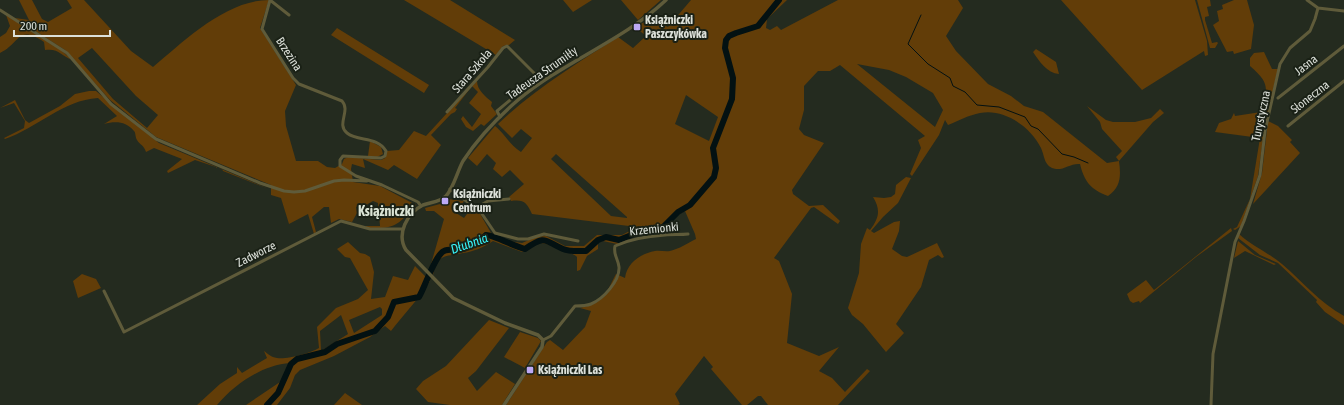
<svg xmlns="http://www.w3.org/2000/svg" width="1344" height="405" viewBox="0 0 1344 405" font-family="'Asap Condensed',sans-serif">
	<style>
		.green { fill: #623d08; fill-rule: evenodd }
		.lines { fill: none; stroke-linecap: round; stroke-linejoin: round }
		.stream { stroke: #031112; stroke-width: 1 }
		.river { stroke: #031112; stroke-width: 6 }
		.minor { stroke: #5f5b3a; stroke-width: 3 }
		.tertiary { stroke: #5f5b3a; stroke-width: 3.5 }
		.poi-dot { fill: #bda9f5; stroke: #1a2116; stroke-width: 1.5 }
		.labels { text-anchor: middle; stroke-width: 4; stroke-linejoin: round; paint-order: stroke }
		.poi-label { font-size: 12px; font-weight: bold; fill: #dce0d9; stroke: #1a2116; text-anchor: start }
		.street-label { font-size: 12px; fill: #dce0d9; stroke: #1a2116 }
		.water-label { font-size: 13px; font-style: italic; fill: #38f2f8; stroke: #1a2116 }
		.quarter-label { font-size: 14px; font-weight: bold; fill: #dbe4d5; stroke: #1a2116 }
	</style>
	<rect width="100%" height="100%" fill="#242b1f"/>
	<path class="green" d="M19 0H32L42 19 48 22 72 8 67 0H84L131 51 153 67C184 41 226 0 269 0L260 28 296 85 285 111 286 126 296 161H318L327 167 335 168 342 164 344 159 348 157 381 160 385 158 387 151 399 150 414 131 426 136C443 118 459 99 477 81 477 90 486 97 492 102L491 106 497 114 484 126 481 124 473 131 466 127 461 119 463 116 472 127 481 114 469 103 478 92 472 86 455 108 457 109 455 112 451 114 431 135 441 145 417 179 394 165 388 170 363 159 365 168 352 164 351 169 353 182 380 186 416 205C397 226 396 229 365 228L366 226H380L378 203 373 201 366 205 361 204 356 207 357 213 352 222 339 219 331 223 329 207H324L312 217 316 232 314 234 308 214 289 224 281 198 271 195V185L156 137 110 100 65 50 15 18 29 20ZM92 48 136 96 158 115 147 128 113 99 78 58Z
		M404 0H450L515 40 509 45 503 46 496 55Z
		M563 0H592L573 12Z
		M621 0H661L638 20Z
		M691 0H787L767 19 766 28 770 30 777 26 781 30 838 0H958L963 8 946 36 956 51 988 84 1011 96 1024 106 1043 112 1107 163 1119 161 1116 157 1122 151 1102 129 1100 122 1087 106 1106 120 1113 122H1135L1151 118 1160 109 1164 113 1153 122 1119 161C1121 176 1121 187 1108 196 1091 190 1084 181 1080 164 1071 163 1064 170 1056 169 1044 167 1045 157 1041 148 1031 127 1004 108 980 113 969 115 958 121 948 125L945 120 939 135 912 176 910 174 921 148 918 140 925 136 840 65 830 71H818L804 86V110L799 129 804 135 824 143 792 190 793 194 809 206 823 205 840 221 838 224 814 207 811 208 774 258 779 261 792 294 787 343 819 356 839 347 819 371 832 378 845 392 867 369 870 371 838 405H768L761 396H758L747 405H742L711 369 713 367 704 356 675 394 680 404 678 405H506L547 342 550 340 563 350 585 327 591 311 580 308C605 302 605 295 616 274L625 278C627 263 640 254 655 251 660 250 665 252 670 251 679 249 688 243 696 239L695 234 685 211 676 216 664 230 657 233 641 234 617 244 603 241 598 242V249L587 256 580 270 577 271V257C572 252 545 242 538 243 532 245 528 250 522 252L493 241C484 247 473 252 463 253 445 257 438 253 433 275L429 271 444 219 434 211H426L425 208 440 204 447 199 464 201 456 213 464 218 472 207 479 212 491 233 508 241 522 243 536 237 546 236 565 246H584L597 235H622L637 227 532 214C527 203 524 199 511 201L509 197 524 184 510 170 502 177 493 169 496 163 487 154 477 166 468 158 495 126C506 135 508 143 521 152L532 138 521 129 512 138 498 124C533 90 579 62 618 37L633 48 646 36 635 27 650 19 668 27ZM857 64 889 70 906 77 933 93 943 110 935 127ZM686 95 718 117 709 141 675 124ZM556 154 627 217V218L611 216 551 159Z
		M1061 0H1195L1207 41 1208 55 1205 56 1204 51 1142 90Z
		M1197 0H1210L1211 6 1207 7 1209 16 1205 17V20L1212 43 1217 42 1218 43 1215 48H1210Z
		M1234 0H1247L1254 25 1251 49 1234 54 1233 51 1227 52 1213 25 1219 21 1217 11 1223 9 1222 5Z
		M6 15 61 50 71 59C61 56 59 48 45 50L44 42C17 24 21 43 0 53V37L6 33 10 26Z
		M337 28 429 85 424 93 331 35Z
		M1036 49 1056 62 1059 74C1047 73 1039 61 1033 52Z
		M1264 52 1272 69H1278L1265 124 1258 176 1241 226 1235 230 1233 229 1237 227 1250 199 1260 138 1215 132 1219 123 1231 119 1234 113 1235 116 1261 112 1262 114C1266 88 1272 85 1250 66V58L1254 53Z
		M89 91H96L159 143 269 189 223 171 222 169 195 160 168 173 167 171 182 159 154 148 146 152C144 145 140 145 137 140 135 137 136 133 134 131 126 121 115 121 104 124L117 116 98 98C63 100 37 128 5 139L4 138 24 128 25 121 14 103 0 108 15 100 25 120 29 123 60 106 75 94Z
		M1268 121 1278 126 1292 140 1290 142 1300 153 1253 204 1262 173Z
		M370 141 381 147 383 154 377 157 368 156Z
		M906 177 911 178 898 203 883 217 871 231 874 233 894 222 900 221 899 231 892 249 902 256 907 257 937 243 944 257 942 258 938 255 929 260 921 287 896 324 904 333 886 352 863 324 852 315 848 308 859 273 861 244 867 228 870 230C879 218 881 210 873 197L884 198 891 197 895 194 896 185Z
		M1231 228 1232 231 1196 257 1140 303 1139 301 1133 303 1130 301 1127 294 1146 280 1154 290Z
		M1239 234C1252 246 1269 253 1282 264 1303 282 1319 302 1344 316V325L1325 312 1316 302 1317 300 1278 263 1260 255 1238 238Z
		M1238 241 1255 255 1276 264 1274 265 1245 251 1234 258Z
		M348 242 360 253 365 254 370 257 374 272 371 299 385 297 393 276 408 280 415 266 430 281C418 300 404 314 391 331L385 326 370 337 334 356 300 370 295 375 290 388 277 405H246L283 380 290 363C262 365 235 384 217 405H197L220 384 237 373V367L242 373 267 358 264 351C268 354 271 357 277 358 286 360 311 353 319 348L317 327 336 308 358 299 368 290 350 258 345 257 337 249ZM380 307 382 309V315L354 333 349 320ZM341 315 348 334 321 351 320 331Z
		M82 274 96 279 101 288 78 298 73 281Z
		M489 320 509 328 476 371 468 378 477 391 496 372 515 384 502 405H450L428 402 416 389 423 381 446 366Z
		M520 332 538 338 541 341 525 368 504 357Z
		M345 393 362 405H334Z"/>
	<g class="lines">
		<path class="stream" d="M921 15 908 44 928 64 950 78 953 86 965 92 977 105 999 107 1025 117 1031 126 1038 129 1062 154 1074 157 1088 163"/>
		<path class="river" d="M267 405 278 393 291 364 297 359 325 352 337 344 375 331 388 317 394 302 419 297C425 287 435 255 444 251 448 249 455 250 459 249 468 247 480 242 486 235 492 234 515 247 525 249 547 234 544 241 563 249 570 252 579 251 586 251L598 240 606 237 619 240 639 232 659 231 678 212 690 205 714 177 716 168 713 148 732 99 733 78 725 48 726 40 729 36 736 33 758 26 779 0"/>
		<path class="minor" d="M270 0 262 29 293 78 299 84 342 101C351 111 336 124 347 133 358 142 377 136 386 151L385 156 381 158 343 156 340 160V166L356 176 382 185 418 202 421 206
			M270 0 289 15
			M1307 0 1318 8 1344 11
			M0 10 67 53 111 104 156 139 260 183 284 191 294 192 305 191 334 181 344 180 367 181
			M1278 98 1344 46
			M447 112 488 67 503 48 507 46 536 75 534 80 497 111 500 117
			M1288 126 1344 81
			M450 189 480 211 495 233 518 239H528L544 234 578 241
			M476 208 488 201 509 199
			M104 291 124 332 341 221 370 229H402
			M543 340 551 336 575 306C580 306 586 306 591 304 603 299 620 281 619 267 618 258 613 255 615 246 630 239 649 236 665 235 673 234 680 235 688 234
			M1211 405 1213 354 1235 242 1244 221 1260 175 1265 131 1280 64 1290 48 1310 31 1315 19 1318 8"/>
		<path class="tertiary" d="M504 405 542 347 543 340 538 335 505 323 453 298 406 250C396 234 407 213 423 205 431 202 440 202 446 196 454 187 457 172 463 161 478 138 497 118 518 100 563 62 624 40 666 0"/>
	</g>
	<g class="poi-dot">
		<rect x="633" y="23" width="8" height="8" rx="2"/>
		<rect x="441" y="197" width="8" height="8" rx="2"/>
		<rect x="526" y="366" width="8" height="8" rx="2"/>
	</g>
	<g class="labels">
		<g class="poi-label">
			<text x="645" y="24">Książniczki<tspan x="645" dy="14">Paszczykówka</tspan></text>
			<text x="453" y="198">Książniczki<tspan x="453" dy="14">Centrum</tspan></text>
			<text x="538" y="374">Książniczki Las</text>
		</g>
		<g class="street-label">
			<text transform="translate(289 54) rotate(57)" y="4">Brzezina</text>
			<text transform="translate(1306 65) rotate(-38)" y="4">Jasna</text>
			<text transform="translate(472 71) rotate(-49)" y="4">Stara Szkoła</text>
			<text transform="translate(542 73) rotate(-35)" y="4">Tadeusza Strumiłły</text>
			<text transform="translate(1310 97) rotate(-38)" y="4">Słoneczna</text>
			<text transform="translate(1261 116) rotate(-78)" y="4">Turystyczna</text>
			<text transform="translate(654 229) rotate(-6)" y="4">Krzemionki</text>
			<text transform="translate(256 254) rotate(-27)" y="4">Zadworze</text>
		</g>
		<g class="water-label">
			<text transform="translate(469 243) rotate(-19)" y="5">Dłubnia</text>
		</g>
		<g class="quarter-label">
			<text x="386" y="216">Książniczki</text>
		</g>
	</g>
	<path d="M14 30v6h96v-6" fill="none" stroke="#dce0d9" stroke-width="2"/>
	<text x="20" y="30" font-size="12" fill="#dce0d9" stroke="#1a2116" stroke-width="3" paint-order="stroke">200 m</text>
</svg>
